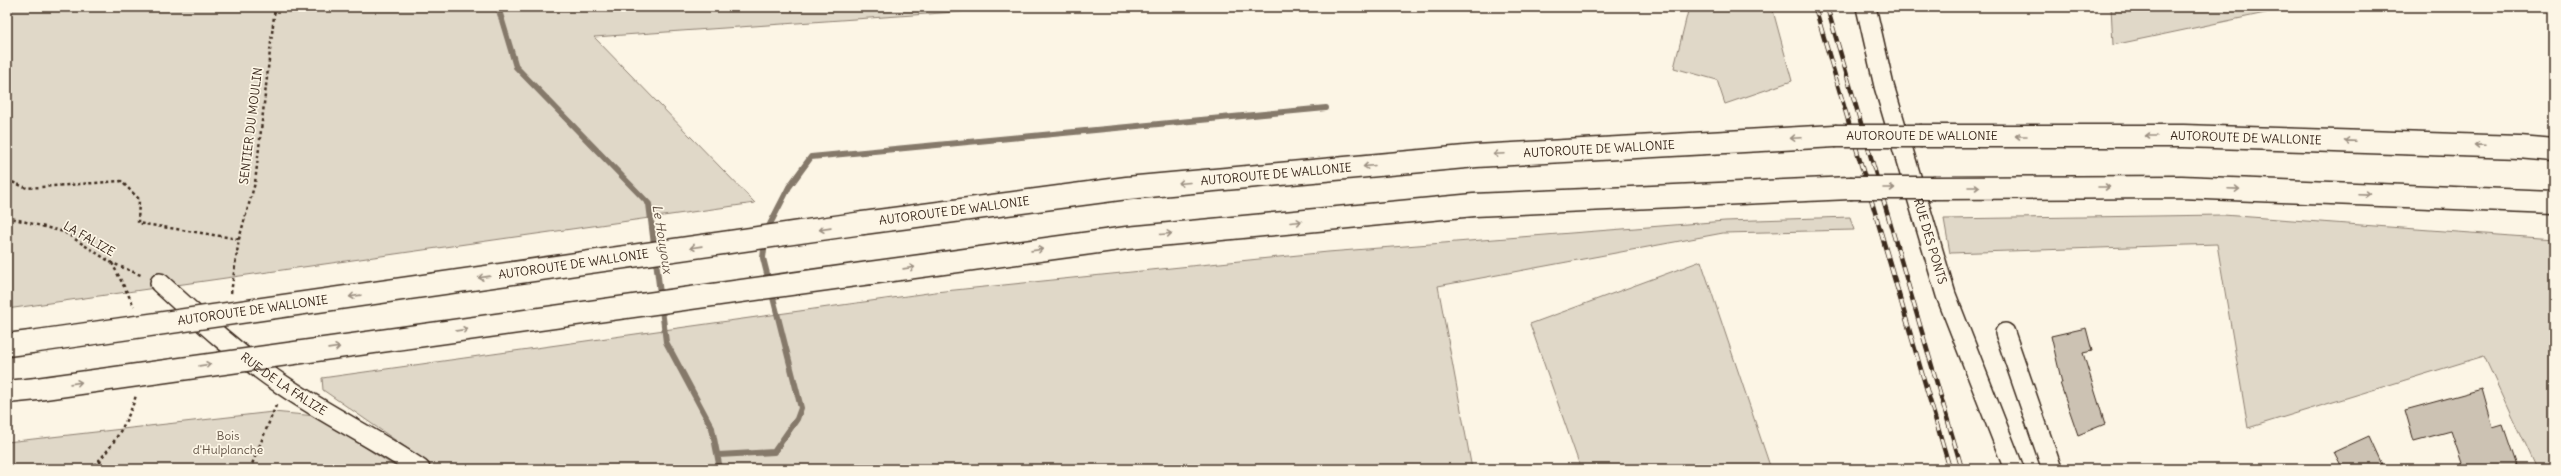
<svg xmlns="http://www.w3.org/2000/svg" width="2561" height="476" viewBox="0 0 2561 476" font-family="Delius,sans-serif">
	<style>
		.built { fill: #eee6d6 }
		.green { fill: #e0d8c8; stroke: #8e8173 }
		.lines { fill: none; stroke-linecap: round; stroke-linejoin: round }
		.stream { stroke: #85796b; stroke-width: 6 }
		.building { fill: #ccc2b3; stroke: #3b2a1e }
		.street-casing { stroke: #3b2a1e; stroke-width: 22 }
		.highway-casing { stroke: #3b2a1e; stroke-width: 25 }
		.path { stroke: #3b2a1e; stroke-width: 2.5; stroke-dasharray: 3 3; stroke-linecap: butt }
		.street { stroke: #fcf5e5; stroke-width: 19 }
		.highway { stroke: #fcf5e5; stroke-width: 22 }
		.rail-casing { stroke: #3b2a1e; stroke-width: 4.5 }
		.rail { stroke: #fcf5e5; stroke-width: 3; stroke-dasharray: 9; stroke-linecap: butt }
		.highway-bridge-casing { stroke: #3b2a1e; stroke-width: 25; stroke-linecap: butt }
		.highway-bridge { stroke: #fcf5e5; stroke-width: 22 }
		.oneway { stroke: #9c9082 }
		.labels { text-anchor: middle; stroke-width: 3.5; stroke-linejoin: round; paint-order: stroke }
		.street-label { font-size: 12px; fill: #3b2a1e; stroke: #fcf5e5 }
		.park-label { font-size: 12px; fill: #645648; stroke: #fcf5e5 }
		.water-label { font-size: 13px; font-style: italic; fill: #605144; stroke: #fcf5e5 }
	</style>
	<rect width="100%" height="100%" fill="#fcf5e5"/>
	<filter id="ink" filterUnits="userSpaceOnUse"><feTurbulence type="fractalNoise" baseFrequency=".025" numOctaves="2"/><feDisplacementMap in="SourceGraphic" scale="8" xChannelSelector="R" yChannelSelector="G"/><feConvolveMatrix kernelMatrix="1 2 1 2 8 2 1 2 1" color-interpolation-filters="sRGB"/></filter>
	<g filter="url(#ink)">
		<path class="built" d="M2269 7H2297L2270 12Z"/>
		<path class="green" d="M7 7H1029L594 37 755 203 7 309Z
			M1689 7H1772L1792 81 1725 104 1717 80 1674 68Z
			M2111 7H2269L2270 12 2113 45Z
			M2223 215 2554 239V469H2536L2484 356 2248 428 2217 244 1950 253 1944 219Z
			M1850 217 1854 230 1723 233 1438 286 1472 469H437L323 390 322 378 935 292 1328 252 1725 221Z
			M1701 261 1771 469H1581L1530 324Z
			M273 412 316 416 399 469H7V442Z"/>
		<g class="lines">
			<path class="stream" d="M498 7 516 67 649 204 666 342 712 428 720 469
				M766 232 789 187 811 157 1326 108
				M718 455 774 452 797 419 801 408 763 258 765 241"/>
		</g>
		<path class="building" d="M2086 328 2092 351 2083 353 2105 424 2078 435 2060 383H2062L2051 336Z
			M2482 389 2493 428 2503 425 2518 469H2464L2451 431 2414 441 2405 410Z
			M2369 436 2384 469H2343L2334 452Z"/>
		<g class="lines">
			<g class="street-casing">
				<g id="street">
					<path id="s1" d="M1866 7 1884 86 1946 295 2014 469"/>
					<path id="s2" d="M160 283C200 320 239 356 284 386 328 416 376 439 420 469"/>
					<path d="M2005 333 2052 469"/>
				</g>
			</g>
			<g class="highway-casing">
				<g id="highway">
					<path id="s3" d="M1922 136H2183L2519 147 2554 150"/>
					<path d="M1935 188 2181 187 2554 202"/>
					<path id="s4" d="M863 223 1127 188 1476 156 1835 136"/>
					<path d="M870 273 1127 238 1474 205 1850 188"/>
					<path d="M7 345 31 342"/>
					<path d="M7 392 37 389"/>
				</g>
			</g>
			<path class="path" d="M7 180 27 188 121 181 139 199 138 223 239 239
				M7 217 64 232 112 263 143 276
				M112 263 134 306
				M231 293 239 239 255 183 275 7
				M89 469C109 455 130 418 136 395
				M98 469 101 460
				M250 469 277 403"/>
			<use href="#street" class="street"/>
			<use href="#highway" class="highway"/>
			<g class="rail-casing">
				<path id="rail" d="M1815 7 1950 469
					M1827 7 1962 469"/>
			</g>
			<use href="#rail" class="rail"/>
			<g class="highway-bridge-casing">
				<g id="highway-bridge">
					<path d="M1835 136H1922"/>
					<path d="M1850 188H1935"/>
					<path id="s5" d="M31 342 863 223"/>
					<path d="M37 389 870 273"/>
				</g>
			</g>
			<use href="#highway-bridge" class="highway-bridge"/>
		</g>
		<defs><path id="oneway-shaft" d="M-6 0H5M1.5-3L5.5 0L1.5 3" fill="none" stroke-width="1.6" stroke-linecap="round" stroke-linejoin="round"/></defs>
		<g class="oneway">
			<use href="#oneway-shaft" transform="translate(2021 136) rotate(-180)"/>
			<use href="#oneway-shaft" transform="translate(2151 136) rotate(-180)"/>
			<use href="#oneway-shaft" transform="translate(1796 138) rotate(177)"/>
			<use href="#oneway-shaft" transform="translate(2350 141) rotate(-178)"/>
			<use href="#oneway-shaft" transform="translate(2480 145) rotate(-178)"/>
			<use href="#oneway-shaft" transform="translate(1499 154) rotate(177)"/>
			<use href="#oneway-shaft" transform="translate(1369 166) rotate(175)"/>
			<use href="#oneway-shaft" transform="translate(1184 183) rotate(175)"/>
			<use href="#oneway-shaft" transform="translate(1974 187)"/>
			<use href="#oneway-shaft" transform="translate(2104 187)"/>
			<use href="#oneway-shaft" transform="translate(1889 188)"/>
			<use href="#oneway-shaft" transform="translate(2234 189) rotate(2)"/>
			<use href="#oneway-shaft" transform="translate(2364 194) rotate(2)"/>
			<use href="#oneway-shaft" transform="translate(1296 222) rotate(-5)"/>
			<use href="#oneway-shaft" transform="translate(825 229) rotate(172)"/>
			<use href="#oneway-shaft" transform="translate(1166 234) rotate(-5)"/>
			<use href="#oneway-shaft" transform="translate(696 247) rotate(172)"/>
			<use href="#oneway-shaft" transform="translate(1037 250) rotate(-8)"/>
			<use href="#oneway-shaft" transform="translate(909 268) rotate(-8)"/>
			<use href="#oneway-shaft" transform="translate(484 277) rotate(172)"/>
			<use href="#oneway-shaft" transform="translate(355 296) rotate(172)"/>
			<use href="#oneway-shaft" transform="translate(462 330) rotate(-8)"/>
			<use href="#oneway-shaft" transform="translate(334 348) rotate(-8)"/>
			<use href="#oneway-shaft" transform="translate(205 365) rotate(-8)"/>
			<use href="#oneway-shaft" transform="translate(76 383) rotate(-8)"/>
		</g>
	</g>
	<g class="labels">
		<g class="street-label">
			<text transform="translate(251 126) rotate(-83)" y="4">SENTIER DU MOULIN</text>
			<text x="1922" y="140">AUTOROUTE DE WALLONIE</text>
			<text dy="4" stroke="none"><textPath href="#s3" startOffset="324">AUTOROUTE DE WALLONIE</textPath></text>
			<text dy="4" stroke="none"><textPath href="#s4" startOffset="740">AUTOROUTE DE WALLONIE</textPath></text>
			<text dy="4" stroke="none"><textPath href="#s4" startOffset="416">AUTOROUTE DE WALLONIE</textPath></text>
			<text dy="4" stroke="none"><textPath href="#s4" startOffset="92">AUTOROUTE DE WALLONIE</textPath></text>
			<text transform="translate(89 239) rotate(30)" y="4">LA FALIZE</text>
			<text dy="4" stroke="none"><textPath href="#s1" startOffset="243">RUE DES PONTS</textPath></text>
			<text dy="4" stroke="none"><textPath href="#s5" startOffset="548">AUTOROUTE DE WALLONIE</textPath></text>
			<text dy="4" stroke="none"><textPath href="#s5" startOffset="224">AUTOROUTE DE WALLONIE</textPath></text>
			<text dy="4" stroke="none"><textPath href="#s2" startOffset="160">RUE DE LA FALIZE</textPath></text>
		</g>
		<g class="park-label">
			<text x="228" y="440">Bois<tspan x="228" dy="14">d'Hulplanche</tspan></text>
		</g>
		<g class="water-label">
			<text transform="translate(663 239) rotate(81)" y="5">Le Houyoux</text>
		</g>
	</g>
	<rect width="2561" height="476" fill="none" stroke="#fcf5e5" stroke-width="24"/>
	<rect x="12" y="12" width="2537" height="452" fill="none" stroke="#3b2a1e" stroke-width="1.5" filter="url(#ink)"/>
</svg>
